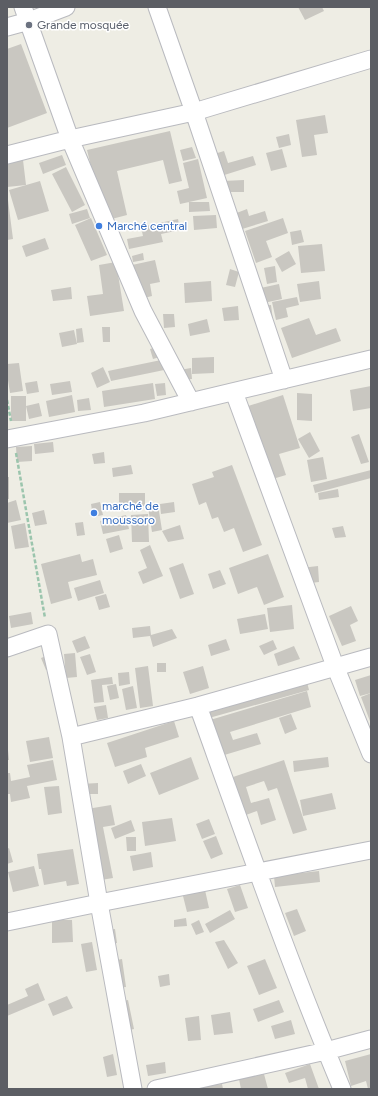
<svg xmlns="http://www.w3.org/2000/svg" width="378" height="1096" viewBox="0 0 378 1096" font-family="Figtree,sans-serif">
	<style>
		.building { fill: #c9c7c1 }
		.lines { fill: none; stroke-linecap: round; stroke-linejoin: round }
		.minor-casing { stroke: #b9babf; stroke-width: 19 }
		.path { stroke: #9bc5ad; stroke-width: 2.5; stroke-dasharray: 4 2; stroke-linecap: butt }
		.minor { stroke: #fff; stroke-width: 17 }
		.worship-dot { fill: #6b7280; stroke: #fff; stroke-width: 1.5 }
		.shop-dot { fill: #3f7fe0; stroke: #fff; stroke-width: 1.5 }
		.labels { text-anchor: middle; stroke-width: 3; stroke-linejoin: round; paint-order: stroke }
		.worship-label { font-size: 12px; fill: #5b616d; stroke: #fff; text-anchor: start }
		.shop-label { font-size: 12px; fill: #366cbe; stroke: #fff; text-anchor: start }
	</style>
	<rect width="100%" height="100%" fill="#eeede4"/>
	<path class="building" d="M298 7H322L324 11 305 20Z
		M21 44 47 113 7 128V49Z
		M325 115 328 133 314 135 317 155 302 157 296 120Z
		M170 131 182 181 169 184 163 160 117 171 127 215 104 221 87 150Z
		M289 134 291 145 279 148 276 137Z
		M192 147 196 158 183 161 180 150Z
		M282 149 287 167 271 171 266 153Z
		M224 151 228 163 253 156 256 165 218 177 211 155Z
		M62 155 66 165 43 174 39 163Z
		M198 159 207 198 180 204 177 191 189 188 183 163Z
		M23 160 26 185 7 187V162Z
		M66 167 85 205 72 212 52 174Z
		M244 180V192H223V181Z
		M40 181 49 211 18 220 9 190Z
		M7 200H8L13 239 7 240Z
		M189 202H209L210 211 189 212Z
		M87 209 90 218 72 224 69 214Z
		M247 209 249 216 265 211 268 221 239 230 234 214Z
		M216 215 217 228 194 230 193 216Z
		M91 218 107 255 91 261 75 225Z
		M283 218 288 233 266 241 272 257 256 263 245 231Z
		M178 219 180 230 161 234 163 242 129 249 127 239 143 236 141 227Z
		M301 230 304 242 292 245 290 232Z
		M45 238 49 249 26 257 22 246Z
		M322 244 325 271 301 273 298 246Z
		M289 251 296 264 282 272 275 259Z
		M143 253 144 260 133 262 132 256Z
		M155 260 160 282 150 284 152 296 140 299 132 265Z
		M116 262 124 311 90 316 87 296 103 294 99 265Z
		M275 266 277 282 267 284 264 268Z
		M230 269 239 272 235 287 226 285Z
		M211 281 212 301 185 303 184 283Z
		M319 281 321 299 300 302 297 284Z
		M279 284 282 299 259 304 256 289Z
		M71 287 72 299 53 301 51 290Z
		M297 297 299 305 286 308 288 317 276 320 272 302Z
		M271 305 273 320 263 321 261 306Z
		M238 306 239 320 224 321 222 308Z
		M163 314H174L175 327 164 328Z
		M309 318 316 335 336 328 341 341 292 358 281 328Z
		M207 319 210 332 190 336 188 324Z
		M102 327H110V342H103Z
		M82 328 84 342 77 343 76 329Z
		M74 330 77 344 62 347 59 333Z
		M160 346 163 356 153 359 150 349Z
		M214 357V373L192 374V358Z
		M166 359 169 369 111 381 108 371Z
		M19 363 23 391 10 393 7 374V364Z
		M103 367 110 382 97 388 91 373Z
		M191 368 192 379 175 381 174 371Z
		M37 381 39 392 27 394 25 383Z
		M70 381 72 392 52 395 50 384Z
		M153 383 155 399 104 407 102 391Z
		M165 383 166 395 157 396 155 384Z
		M371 386V408L353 411 350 390Z
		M297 393 312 394V421L297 420Z
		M72 395 75 412 49 417 46 401Z
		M283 395 300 448 279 454 286 475 266 481 242 408Z
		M11 396H26V421H11Z
		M89 398 91 410 78 411 77 400Z
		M39 403 42 416 29 419 26 406Z
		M310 432 320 451 309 458 298 439Z
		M359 434 369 462 361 464 351 437Z
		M53 442 54 452 35 454 34 444Z
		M32 446V461L17 462 16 447Z
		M104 452 105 463 94 464 92 454Z
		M323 457 327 479 311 482 307 460Z
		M131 465 133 474 113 477 112 468Z
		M232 465 262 545 243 552 234 528 224 532 218 517 212 519 206 502 199 505 192 484 214 477 212 472Z
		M371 470V478L315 493 313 485Z
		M7 477H9V499H7Z
		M338 489 339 497 319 500 318 493Z
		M119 493H145V506L119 507Z
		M16 500 21 520 7 523V503Z
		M100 502 103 515 93 517 91 504Z
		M174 502 175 512 161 514 160 504Z
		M158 505 162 530 152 532 148 507Z
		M44 510 47 524 35 526 32 513Z
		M148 514 149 542H132L131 515Z
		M126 515 129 529 103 534 100 521Z
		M83 522 85 535 77 536 75 523Z
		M25 523 29 547 15 549 11 526Z
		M180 525 184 539 168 542 162 531Z
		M343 526 346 537 335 538 332 528Z
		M119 535 123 549 110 553 106 539Z
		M150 545 163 576 143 584 138 572 147 568 140 550Z
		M80 554 82 562 93 559 97 575 68 582 72 598 51 604 41 564Z
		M268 554 284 597 264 605 257 587 238 594 229 568Z
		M183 563 194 594 180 599 169 568Z
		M318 566 319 582 302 584 301 568Z
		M220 570 226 584 213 589 208 574Z
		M100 580 104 593 78 601 74 588Z
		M106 594 110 607 99 610 95 597Z
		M292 605 294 629 270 632 267 608Z
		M351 606 358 621 350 625 356 641 342 646 329 616Z
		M31 612 33 624 11 628 9 616Z
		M265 614 268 629 240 634 237 619Z
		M150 626 151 635 172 629 177 638 153 647 150 636 133 638 132 628Z
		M85 636 90 648 77 653 72 641Z
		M226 639 230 650 211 656 208 645Z
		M273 640 277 649 264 655 259 646Z
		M294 646 300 659 278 666 274 654Z
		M54 653 58 666 46 670 41 658Z
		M75 653 77 677 66 678 64 654Z
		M90 654 96 672 87 675 80 657Z
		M157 663H166V672H157Z
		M148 666 153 706 140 708 135 668Z
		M203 666 209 688 190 694 183 672Z
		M129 672 130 684 119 686 118 673Z
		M371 675V693L360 696 355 680Z
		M112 677 113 684 102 685 104 702 94 703 91 680Z
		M306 678 309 690 209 718 206 706Z
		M116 684 119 698 110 700 107 686Z
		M133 686 137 708 126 710 122 689Z
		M307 691 311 707 230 732 233 740 257 733 261 744 221 756 210 720Z
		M371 693V724L361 697Z
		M106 705 108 718 97 720 94 707Z
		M291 714 297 729 285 734 279 718Z
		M174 721 179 737 145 748 147 757 115 767 107 743Z
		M49 737 53 758 30 762 26 741Z
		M7 750H8L9 760H7Z
		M191 757 199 779 159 795 150 773Z
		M328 757 329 767 294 772 293 761Z
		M53 760 57 780 27 786 30 798 11 802 10 794H7V773H10L11 781 30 777 27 765Z
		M284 760 307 830 293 834 277 788 268 791 264 781 246 787 251 803 269 798 276 820 261 825 257 811 246 815 233 777Z
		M141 764 146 776 128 784 123 771Z
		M98 783V794H81V784Z
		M59 786 62 813 48 815 44 787Z
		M332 793 336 809 303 816 300 800Z
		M111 805 115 825 103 827 113 878 95 881 81 810Z
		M172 818 176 841 145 846 142 822Z
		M209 819 215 834 202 839 196 824Z
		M131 820 135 831 115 839 111 828Z
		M216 836 223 854 211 859 203 841Z
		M126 837H136V851H127Z
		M9 848 13 862 7 864V849Z
		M73 849 79 884 67 886 66 881 44 885 41 869H39L37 854Z
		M151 852 153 867 133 871 130 856Z
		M34 866 39 886 13 892 8 872Z
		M319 871 320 882 275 887 274 876Z
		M240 885 248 908 235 912 227 889Z
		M205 890 209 908 187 912 183 896Z
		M297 909 306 931 294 936 285 913Z
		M230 910 235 919 210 933 205 924Z
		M186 918 187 926 174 927V920Z
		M52 920H72L73 942 52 943Z
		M199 920 204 932 196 935 191 924Z
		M115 929 117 943 106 944 104 930Z
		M224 940 238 963 228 969 215 942Z
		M92 942 97 970 86 972 81 944Z
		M122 959 126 987 115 988 111 961Z
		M265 959 277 988 259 995 247 966Z
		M169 974 170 985 160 987 158 976Z
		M38 983 45 1000 7 1016V1005L28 996 25 989Z
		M67 996 73 1008 53 1016 48 1004Z
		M128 1000 134 1029 124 1031 118 1002Z
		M279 1000 284 1012 258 1022 253 1009Z
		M230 1012 233 1033 214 1035 211 1015Z
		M199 1016 201 1040 188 1041 185 1018Z
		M291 1020 295 1034 275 1039 271 1026Z
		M113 1054 117 1075 107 1077 103 1057Z
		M371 1054V1089H368L366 1081 351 1086 345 1061Z
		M165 1062 166 1073 148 1076 146 1065Z
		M310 1064 319 1089H308L305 1078 289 1083 285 1073Z
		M264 1074 268 1089H241L239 1079Z
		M222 1084 223 1089H196V1088Z"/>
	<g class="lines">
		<g class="minor-casing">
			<path id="minor" d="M23 7 70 139 143 311 191 402
				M157 7 194 112 284 380
				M7 27 29 21 66 7
				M7 155 70 139 194 112 371 59
				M234 392 335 666 371 754
				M7 439 144 413 371 359
				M7 648 48 634 71 737 99 903 133 1089
				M198 706C244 834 289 963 342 1089
				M71 737 198 706 371 657
				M7 922 99 903 371 850
				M156 1089 326 1051 371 1039"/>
		</g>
		<path class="path" d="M7 400 11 421
			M16 453 45 618"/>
		<use href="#minor" class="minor"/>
	</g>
	<circle class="worship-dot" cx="29" cy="25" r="4"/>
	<g class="shop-dot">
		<circle cx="99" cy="226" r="4"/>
		<circle cx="94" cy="513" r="4"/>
	</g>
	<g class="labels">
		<g class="worship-label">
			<text x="37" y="29">Grande mosquée</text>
		</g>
		<g class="shop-label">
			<text x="107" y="230">Marché central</text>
			<text x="102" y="510">marché de<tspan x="102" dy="14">moussoro</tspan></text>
		</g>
	</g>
	<rect width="378" height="1096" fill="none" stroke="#5c5e64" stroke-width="16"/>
</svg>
